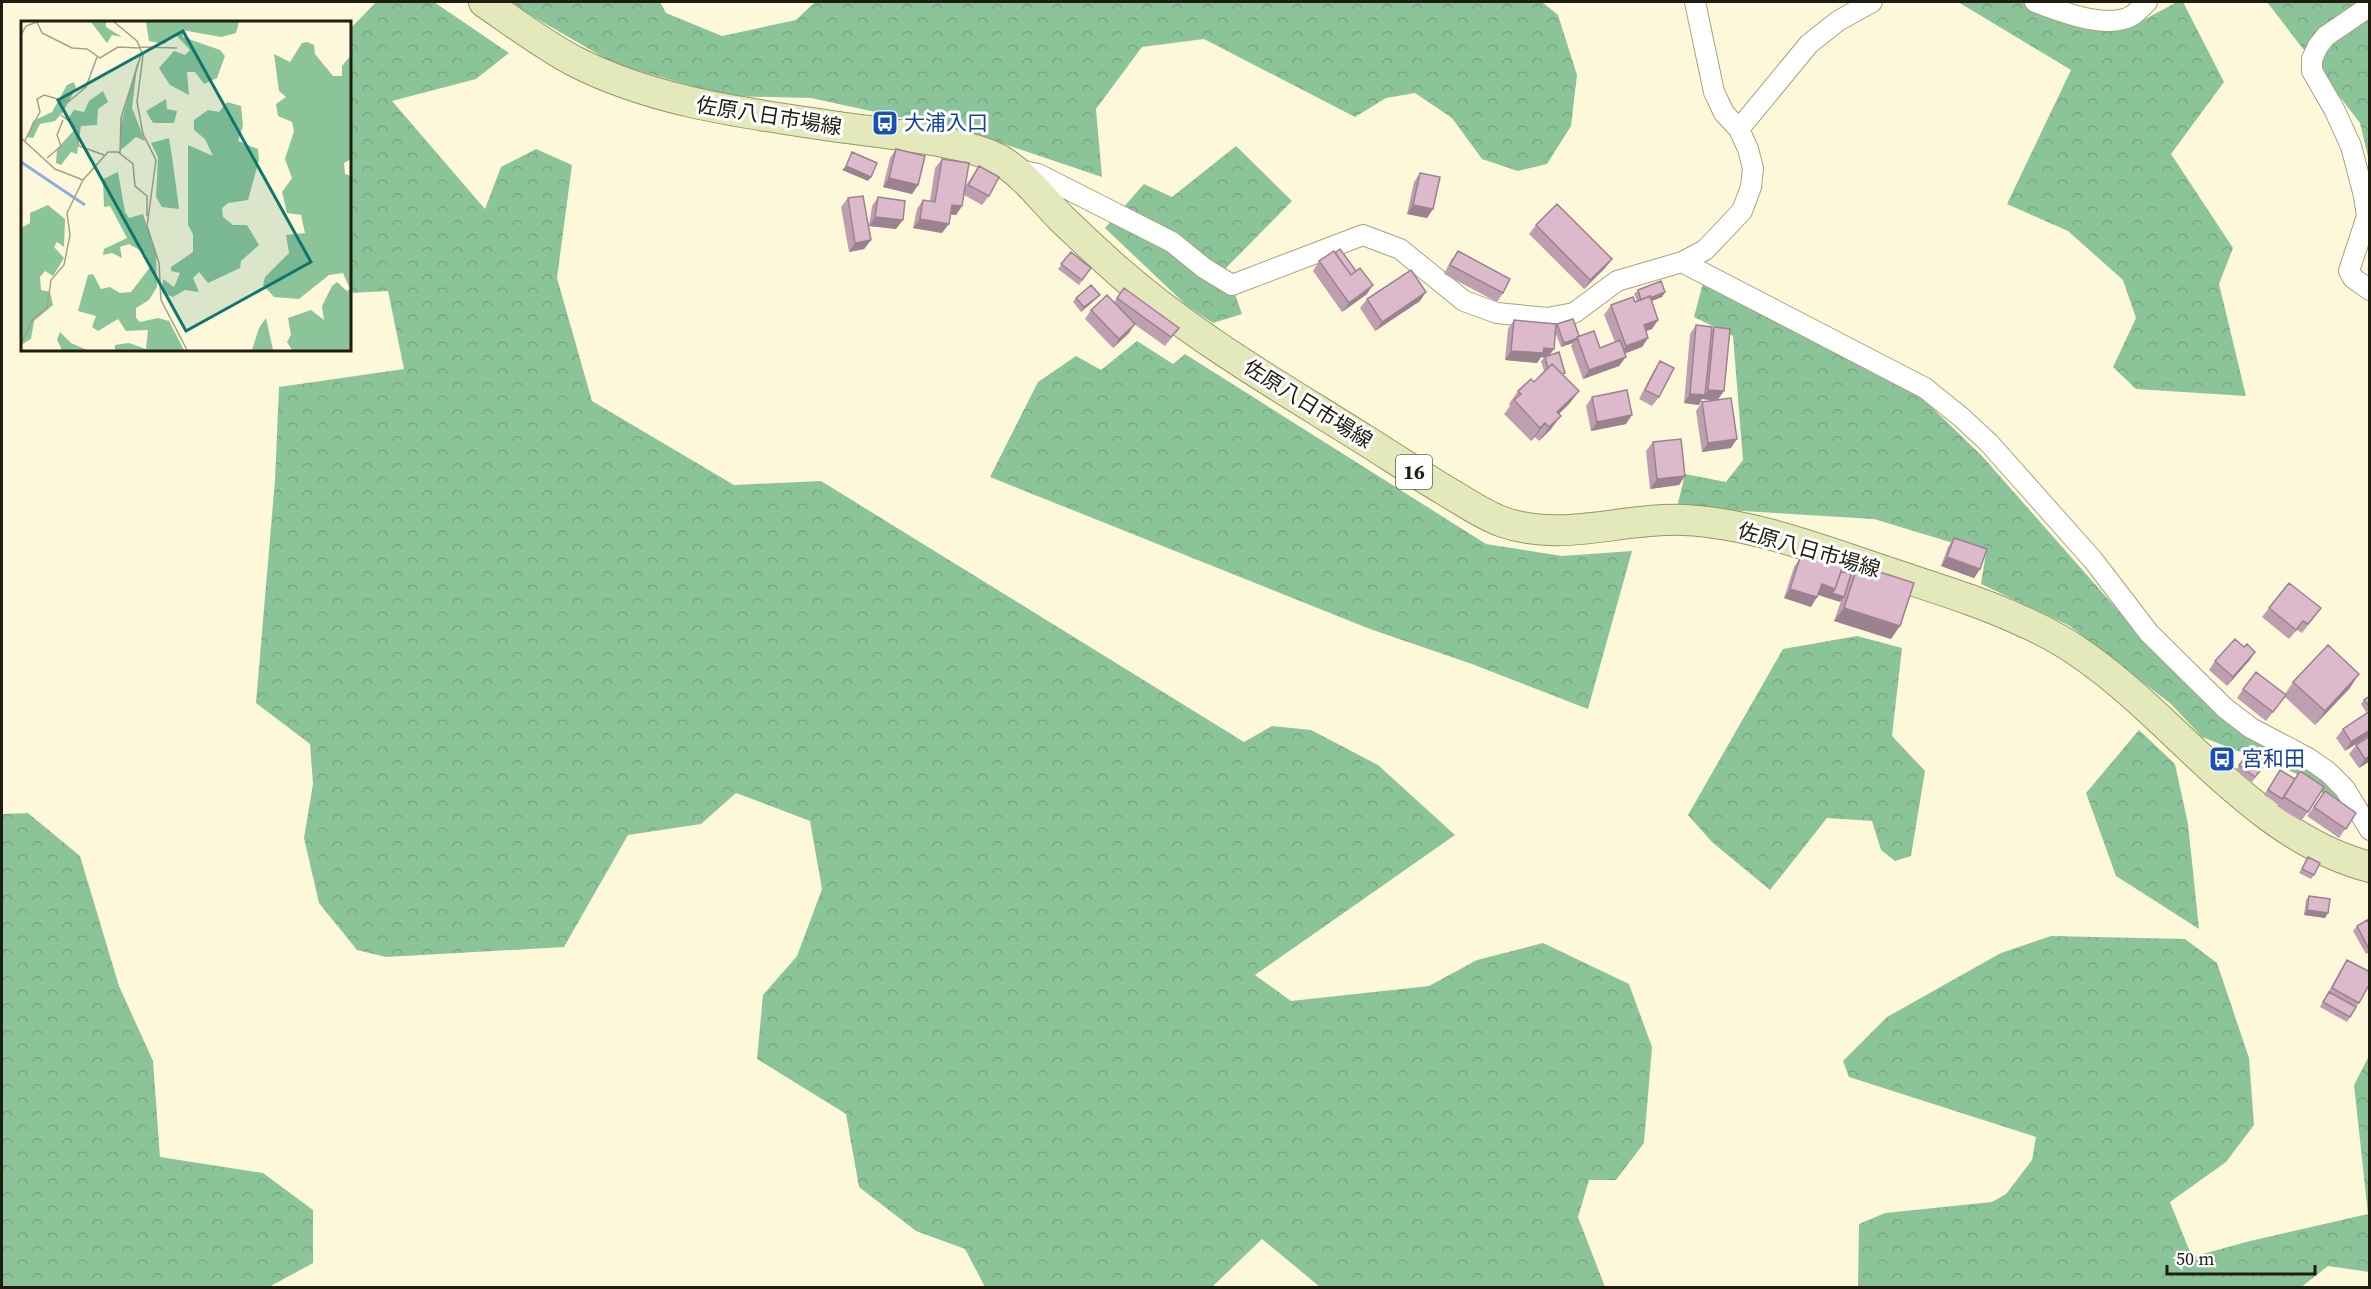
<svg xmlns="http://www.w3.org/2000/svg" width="2371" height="1289" viewBox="0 0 2371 1289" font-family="'Source Serif 4','Noto Sans JP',serif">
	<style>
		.forest { fill: url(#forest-crowns) }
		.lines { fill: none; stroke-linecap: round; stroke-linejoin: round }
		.minor-casing { stroke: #a9a280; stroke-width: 22 }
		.primary-casing { stroke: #949862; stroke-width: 32 }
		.minor { stroke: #fff; stroke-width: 20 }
		.primary { stroke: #e4e9bb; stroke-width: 30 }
		.wall { fill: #be9faf }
		.shaded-wall { fill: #9b828f }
		.building { fill: #ddb9cc; stroke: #9b828f; stroke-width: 1.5 }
		.labels { text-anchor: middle; stroke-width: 6; stroke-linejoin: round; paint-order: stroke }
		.shield { fill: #fff; stroke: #636158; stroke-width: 1.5 }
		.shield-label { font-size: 20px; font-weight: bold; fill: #201d10 }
		.street-label { font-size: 21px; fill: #201d10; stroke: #fff }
		.transit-label { font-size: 21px; fill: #164399; stroke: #fff; text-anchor: start }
		.inset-river { fill: none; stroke: #8baee1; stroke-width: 3 }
		.inset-road { fill: none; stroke: #a5a08a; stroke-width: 1.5 }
		.view { fill: #0f766e; fill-opacity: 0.15; stroke: #0f766e; stroke-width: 3 }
		.inset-edge { fill: none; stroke: #201d10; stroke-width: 3 }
	</style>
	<defs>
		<pattern id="forest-crowns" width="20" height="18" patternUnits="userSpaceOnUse" patternTransform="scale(1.5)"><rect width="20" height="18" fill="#8cc499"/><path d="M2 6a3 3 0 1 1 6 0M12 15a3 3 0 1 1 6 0" fill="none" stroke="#78a883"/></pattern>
	</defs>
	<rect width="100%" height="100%" fill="#fef8db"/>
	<path class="forest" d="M376 2H434L509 53 476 79 392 101 485 209 501 167 536 149 572 165 557 278 592 401 734 485 821 481 1244 742 1272 726 1311 730 1378 765 1455 835 1255 975 1291 1001 1429 986 1477 960 1543 943 1629 984 1652 1047 1644 1143 1616 1180H1589L1578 1217 1605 1287H1320L1262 1239 1212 1287H985L965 1249 916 1231 859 1187 846 1114 757 1059 763 995 797 956 822 889 810 821 736 793 701 824 628 835 564 947 386 957 357 950 319 903 304 838 313 784 310 744 256 703 275 480 279 387 404 369 388 291 350 293V29Z
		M512 2H660L666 13 722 36 796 20 815 2H1542L1558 15 1577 75 1571 126 1547 164 1518 171 1482 159 1452 118 1415 93 1386 98 1355 117 1204 39 1142 47 1096 109 1102 177 968 132 811 98 727 96 615 64 527 13Z
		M1958 2H2069L2074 13 2138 23 2177 2H2183L2224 82 2171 154 2233 248 2219 284 2246 396 2136 389 2113 367 2136 318 2123 280 2068 231 2007 204 2071 70Z
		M2267 2H2363L2369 11V161L2360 123Z
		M1236 146 1292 201 1226 268 1242 314 1213 323 1186 305 1105 228 1144 184 1172 197Z
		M1703 283 1916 392 1982 456 2139 634 2335 786 2349 812 2295 773 2202 737 2171 704 2070 626 1981 584 1986 553 1874 519 1677 507 1685 474 1726 482 1743 460 1733 336 1694 317Z
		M1137 341 1173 364 1185 354 1486 544 1562 556 1632 551 1588 709 1472 664 1370 629 990 477 1038 382 1076 356 1101 370Z
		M1857 636 1902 648 1892 736 1925 771 1911 856 1895 861 1881 850 1872 821 1827 818 1770 890 1712 842 1688 815 1783 649Z
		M2139 730 2175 764 2188 824 2199 929 2116 876 2086 793Z
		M28 813 80 856 119 986 153 1061 160 1157 263 1173 313 1210V1263L269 1287H2V814Z
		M2051 936 2185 939 2217 963 2249 1058 2254 1125 2226 1162 2170 1202 2192 1257 2246 1242 2368 1214 2354 1085 2369 1056V1272L2328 1266 2300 1288 1858 1287 1859 1224 1885 1213 1992 1202 2006 1194 2032 1160 2036 1137 1849 1077 1843 1061 1887 1017 2001 953Z"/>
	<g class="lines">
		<g class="minor-casing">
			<path id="minor" d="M2035 2C2061 11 2107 31 2133 15 2138 11 2143 6 2147 2
				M2370 6 2326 36 2318 46 2312 59V71L2334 109 2351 146 2364 196 2367 216 2349 271 2353 278 2370 290
				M1739 129 1809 44 1838 21 1872 2
				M1019 170 1038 174 1172 242 1204 268 1232 285 1363 235 1400 249 1464 301 1497 313 1547 318 1574 313 1617 281 1682 262 1705 250 1742 211 1751 187 1753 168 1748 149 1739 129 1724 113 1714 92 1695 2
				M1682 262 1925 388 1961 417 1989 443 2093 560 2149 633 2225 708 2251 728 2308 758 2328 772 2345 789 2370 830"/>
		</g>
		<g class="primary-casing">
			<path id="primary" d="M484 2C513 22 542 44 574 61 654 102 744 113 832 126 877 133 962 139 1000 160 1025 175 1042 199 1062 219 1083 239 1104 259 1125 277 1198 340 1284 389 1365 440 1392 457 1419 475 1446 491 1465 502 1483 515 1503 522 1562 543 1624 517 1684 520 1750 523 1819 549 1881 570 1928 586 1977 600 2022 621 2045 631 2067 643 2087 658 2179 723 2256 838 2370 867"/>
		</g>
		<use href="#minor" class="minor"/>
		<use href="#primary" class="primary"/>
	</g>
	<path class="wall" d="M896 149 918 185 912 194 883 187 890 158Z
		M942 159 965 187 979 166 989 196 982 205 964 195 962 206 956 215 950 214 942 233 913 228 917 209 923 200 930 201 935 168Z
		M1420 173 1433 209 1427 218 1407 214 1414 182Z
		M878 197 896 229 869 226 872 206Z
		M848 198 871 240 864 249 849 252 841 207Z
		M1536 225 1612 259 1605 268 1584 289 1529 234Z
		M1458 251 1503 293 1497 302 1444 274 1451 260Z
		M1071 252 1091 268 1079 285 1058 269Z
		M1319 261 1367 294 1342 312 1313 271Z
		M1124 288 1179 328 1165 346 1134 324 1129 333 1113 348 1085 319 1091 310 1114 302Z
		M1638 290 1665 292 1662 297 1651 301 1658 320 1652 329 1646 331 1648 338 1642 347 1624 354 1619 366 1583 379 1571 346 1573 343 1561 347 1555 332 1554 349 1549 356 1563 375 1579 391 1569 404 1559 414 1551 429 1539 441 1535 437 1531 441 1504 414 1510 406 1509 404 1518 391 1534 382 1544 371 1541 361 1544 358 1541 357 1537 363 1505 360 1508 329 1514 320 1556 327 1557 324 1600 348 1615 342 1604 315 1611 305 1637 301 1634 294Z
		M1076 298 1096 299 1081 312 1073 302Z
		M1367 299 1420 301 1375 331 1360 308Z
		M1696 325 1711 331 1714 327 1718 400 1731 448 1702 452 1696 411 1702 402 1715 400 1702 399 1699 405 1684 403 1690 334Z
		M1660 361 1659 397 1652 406 1639 399 1654 370Z
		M1592 397 1626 424 1591 431 1586 406Z
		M1653 442 1685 476 1679 485 1650 489 1646 451Z
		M1954 538 1980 569 1974 578 1941 566 1948 547Z
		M1800 558 1851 574 1858 565 1891 639 1834 621 1841 601 1818 594 1811 607 1784 598 1794 567Z
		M2269 608H2321L2302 633 2297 630 2289 639 2262 617Z
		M2255 652 2249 661 2227 686 2209 670 2215 661Z
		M2293 682 2350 688 2315 725 2285 697 2266 721 2237 698 2243 689 2285 694Z
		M2370 696V710L2366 712 2361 704 2364 700Z
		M2370 711V735L2345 751 2336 738 2343 729Z
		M2370 736V761L2359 768 2349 754 2356 745Z
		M2247 755 2263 767 2252 782 2236 770Z
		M2280 770 2294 779 2300 771 2308 812 2301 821 2277 806 2280 802 2279 804 2264 795Z
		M2325 791 2356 813 2339 838 2307 816Z
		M2308 857 2314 875 2311 879 2299 873Z
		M2309 896 2328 913 2325 918 2304 915 2306 900Z
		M2370 916V952L2366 954 2353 931 2357 926 2367 920Z
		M2347 960 2359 1003 2347 1022 2320 1007 2341 969Z"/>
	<path class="shaded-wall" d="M846 166 871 177 868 181 842 170Z
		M889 178 918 185 912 194 883 187Z
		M952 205 962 206 956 215 945 214Z
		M1413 205 1433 209 1427 218 1407 214Z
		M875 217 903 220 896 229 869 226Z
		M920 219 949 224 942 233 913 228Z
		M871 240 864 249 849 252 855 243Z
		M1612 259 1605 268 1584 289 1590 280Z
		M1373 285 1367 294 1342 312 1349 303Z
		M1426 292 1420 301 1375 331 1382 322Z
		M1665 292 1662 297 1639 306 1642 301Z
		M1100 295 1096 299 1081 312 1084 307Z
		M1658 320 1652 329 1637 334 1644 325Z
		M1135 324 1129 333 1113 348 1119 339Z
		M1577 338 1573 343 1561 347 1564 343Z
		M1648 338 1642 347 1620 355 1626 346Z
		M1544 348 1554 349 1547 358 1541 357 1537 363 1505 360 1511 351Z
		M1626 357 1619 366 1583 379 1589 370Z
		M1708 390 1724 391 1717 401 1702 399 1699 405 1684 403 1690 394 1705 395Z
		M1579 391 1569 404 1547 425 1557 412Z
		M1632 415 1626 424 1591 431 1597 422Z
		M1561 416 1551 429 1539 441 1549 427Z
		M1545 423 1535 437 1531 441 1540 428Z
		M1737 439 1731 448 1702 452 1708 443Z
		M1685 476 1679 485 1650 489 1657 479Z
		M1947 557 1980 569 1974 578 1941 566Z
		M1822 584 1835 589 1844 597 1840 602 1815 594Z
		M1790 589 1817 597 1811 607 1784 598Z
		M1844 608 1900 626 1891 639 1834 621Z
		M2255 652 2249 661 2227 686 2233 677Z
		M2359 674 2350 688 2315 725 2325 711Z
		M2370 730V735L2345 751 2351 742Z
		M2370 756V761L2359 768 2365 759Z
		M2307 910 2328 913 2325 918 2304 915Z"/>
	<path class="building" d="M896 149 925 156 918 185 889 178Z
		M852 152 877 163 871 177 846 166Z
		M942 159 969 163 962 206 952 205 949 224 920 219 923 200 935 202Z
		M979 166 999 177 989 196 968 185Z
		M1420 173 1440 177 1433 209 1413 205Z
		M863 196 871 240 855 243 848 198Z
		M878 197 905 201 903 220 875 217Z
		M1557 204 1612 259 1590 280 1536 225Z
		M1340 249 1356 271 1351 275 1335 253Z
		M1334 251 1351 275 1360 268 1373 285 1349 303 1319 261Z
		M1458 251 1510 279 1503 293 1450 265Z
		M1071 252 1091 268 1082 280 1061 264Z
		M1411 270 1426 292 1382 322 1367 299Z
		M1661 281 1665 292 1650 298V296L1641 300 1638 290Z
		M1091 285 1100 295 1084 307 1076 298Z
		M1124 288 1179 328 1171 337 1117 298Z
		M1107 295 1135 324 1119 339 1091 310Z
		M1650 296 1658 320 1644 325 1648 338 1626 346 1611 305 1633 297 1635 302Z
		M1573 319 1579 336 1577 337 1578 338 1564 343 1557 324Z
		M1514 320 1556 324 1554 349 1544 348 1543 353 1511 351Z
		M1696 325 1712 327 1705 395 1690 394Z
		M1714 327 1730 329 1724 391 1708 390Z
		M1594 331 1600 348 1620 340 1626 357 1589 370 1577 337Z
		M1559 352 1565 373 1562 374 1552 364 1548 368 1545 357Z
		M1660 361 1674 368 1659 397 1645 390Z
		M1552 364 1579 391 1557 412 1561 416 1549 427 1545 423 1540 428 1514 400 1521 394 1518 391 1531 379 1534 382Z
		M1627 390 1632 415 1597 422 1592 397Z
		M1731 398 1737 439 1708 443 1702 402Z
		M1681 439 1685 476 1657 479 1653 442Z
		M1954 538 1987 549 1980 569 1947 557Z
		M1810 555 1843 566 1835 589 1822 584 1817 597 1790 589 1800 558Z
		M1858 565 1914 583 1900 626 1844 608Z
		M1841 571 1851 574 1844 597 1832 593 1835 589Z
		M2289 583 2321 608 2308 624 2303 621 2296 630 2269 608Z
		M2235 639 2244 647 2247 644 2255 652 2233 677 2215 661Z
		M2328 645 2359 674 2325 711 2293 682Z
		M2256 672 2286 695 2273 712 2243 689Z
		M2370 696V707L2364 700Z
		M2370 711V730L2351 742 2343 729Z
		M2370 736V756L2365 759 2356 745Z
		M2247 755 2263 767 2255 777 2239 765Z
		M2280 770 2295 779 2282 799 2268 790Z
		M2300 771 2324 787 2308 812 2284 797Z
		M2325 791 2356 813 2346 829 2314 807Z
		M2308 857 2320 863 2314 875 2302 869Z
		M2309 896 2330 899 2328 913 2307 910Z
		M2367 920 2370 926 2369 949 2357 926Z
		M2347 960 2370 972V983L2359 1003 2332 988Z
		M2329 992 2356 1007 2350 1017 2323 1002Z"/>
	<defs>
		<g id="bus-square" transform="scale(1.35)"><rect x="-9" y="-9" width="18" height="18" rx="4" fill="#1a4fb4" stroke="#fff"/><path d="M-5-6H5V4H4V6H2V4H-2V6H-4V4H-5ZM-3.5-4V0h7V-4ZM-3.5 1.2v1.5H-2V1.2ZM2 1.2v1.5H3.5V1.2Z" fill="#fff"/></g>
	</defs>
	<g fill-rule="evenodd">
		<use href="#bus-square" x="885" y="123"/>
		<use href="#bus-square" x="2222" y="759"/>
	</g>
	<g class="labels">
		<rect class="shield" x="1396" y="455" width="36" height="34" rx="4.5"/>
		<g class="shield-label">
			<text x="1414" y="479">16</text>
		</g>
		<g class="street-label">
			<text transform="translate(769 116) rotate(9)" y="7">佐原八日市場線</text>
			<text transform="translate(1308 404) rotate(32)" y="7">佐原八日市場線</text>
			<text transform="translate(1809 550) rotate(16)" y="7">佐原八日市場線</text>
		</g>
		<g class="transit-label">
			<text x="904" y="130">大浦入口</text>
			<text x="2242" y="766">宮和田</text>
		</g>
	</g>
	<g transform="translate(21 21)">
		<rect width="330" height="330" fill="#fef8db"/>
		<path d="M70 1H85V6L101 16 91 14 86 22ZM125 1H218L215 12 200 16 161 9 162 16 199 29 204 35 196 57 183 63 174 51H166L168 74 149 64 138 47 153 30 164 34 169 29 155 14 143 23 128 20ZM286 21 293 24 294 33 312 55H321V45L330 34V138L323 142 324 153 330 155V329H271L266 321 270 314 267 297 290 289 303 299 301 285 311 265 316 261 326 270 329 268 322 252 308 254 278 278 253 276 242 264 244 256 268 232 265 214 284 212 280 194 266 192 261 171 271 157 264 138 273 110 271 101 257 95 255 83 265 76 258 70 253 33 269 41 281 22ZM117 38 111 87 124 120 115 116 100 129V103ZM53 61 55 67 42 91 34 100 19 103 12 117 6 116 12 100 31 91 46 64ZM82 70 87 81 77 88 76 104 60 105 56 133 50 131 40 144 35 142 36 128 54 108 47 98 53 89 63 91 68 80ZM145 78 146 88 156 90 153 102H132L125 90ZM206 81 220 85 222 105 217 120 237 128 238 139 227 179 207 182 201 187 202 196 212 204H226L238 224 220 240 219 247 187 262 178 251 172 257 178 271 164 269 152 276 141 272 142 258 153 266 159 252 150 250V246L172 231V213L167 204V124L192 135 184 118 173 109V99L187 89 198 91ZM148 117 152 143 158 188 141 186 135 176 137 136 130 122ZM97 151 104 191 108 197 122 193 135 234 136 266 128 279 115 287V297L119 301 137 297 148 300 163 329H94V324L108 322 125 328 127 309 105 310 97 298 77 310 71 306 75 295 57 290 67 254 72 253 80 268 89 266 99 272 110 271 130 245 124 232 108 223 99 226 101 237 91 232 82 234 83 228 106 217 89 185 83 186 82 158ZM27 184 44 198 43 226 36 221 33 226 43 237 32 255 24 250 19 256 20 269 29 271 32 284 13 300 10 318 0 324V207L9 202V192ZM245 297 252 329H231L238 307ZM39 311 50 322 66 329H41L36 319Z" fill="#8cc499"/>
		<path class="inset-river" d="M0 141 64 184"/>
		<path class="inset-road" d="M16 1 21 12 51 27 66 28 79 37 97 26 119 27M93 1 116 20 122 34 116 81 122 113 135 139 126 205 138 242 140 279 166 329M0 14 5 5 16 1M119 26 156 27M40 94 53 104 58 125 83 134M0 117 34 148 62 159M3 121 19 91 16 78 23 74 47 81 65 66 76 36M99 132 100 97 121 31M26 137 40 125 36 114 42 99M0 323 12 298 26 287 30 259 43 244 49 214 46 192 62 159 87 131H97L112 143 114 165 126 175V195"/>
		<path class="view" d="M162 10 290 241 165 310 37 79Z"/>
		<rect width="330" height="330" class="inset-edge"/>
	</g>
	<rect width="2371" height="1289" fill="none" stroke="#201d10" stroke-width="6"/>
	<path d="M2167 1265v9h148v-9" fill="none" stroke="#201d10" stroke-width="3"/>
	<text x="2176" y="1265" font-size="18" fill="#201d10" stroke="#ffffff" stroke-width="4.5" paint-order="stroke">50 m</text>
</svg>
